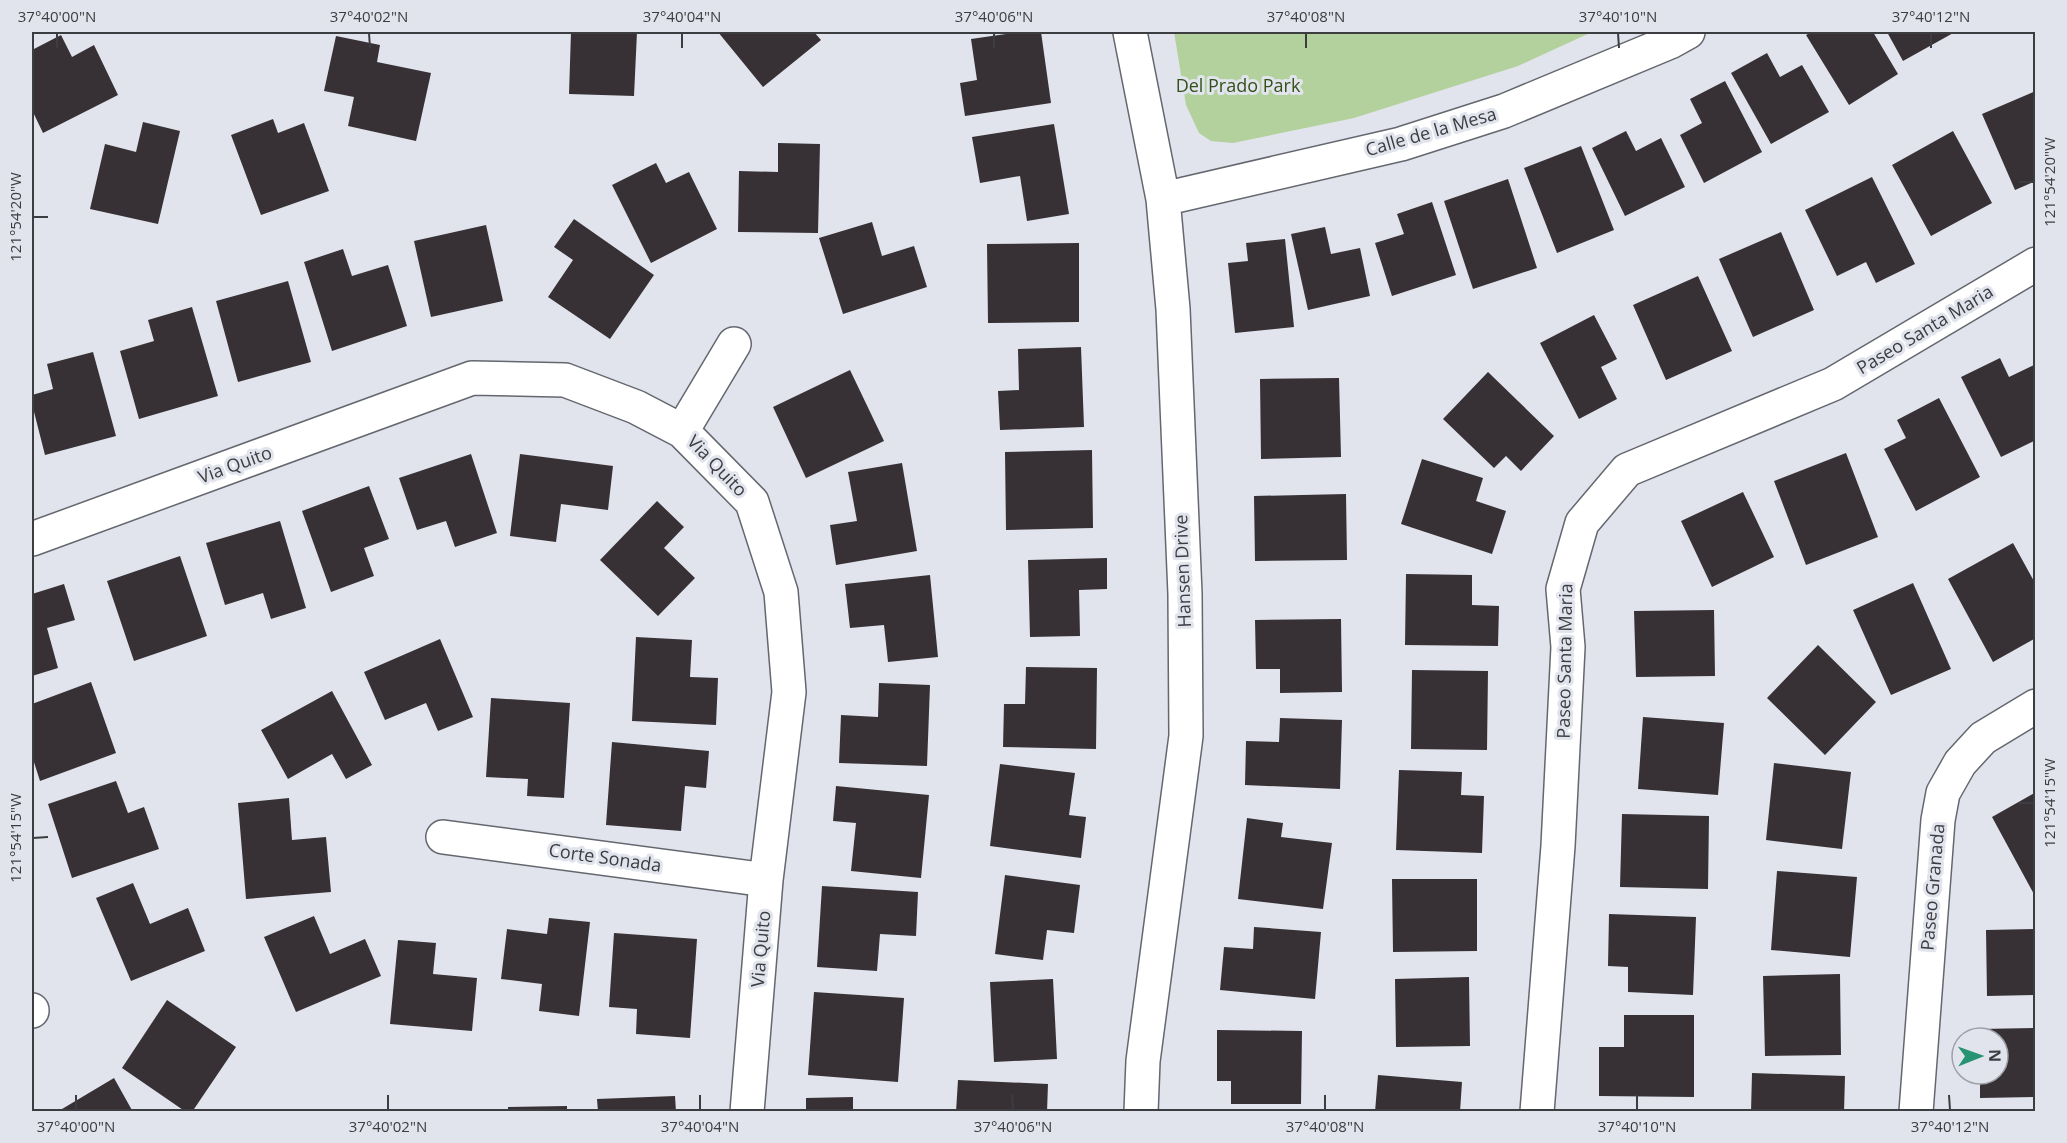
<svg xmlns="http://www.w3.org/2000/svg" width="2067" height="1143" viewBox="0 0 2067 1143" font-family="'Open Sans',sans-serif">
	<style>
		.green { fill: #b3d19d }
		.building { fill: #373136 }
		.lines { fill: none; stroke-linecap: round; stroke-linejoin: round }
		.minor-casing { stroke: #64676e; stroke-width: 36 }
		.minor { stroke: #fff; stroke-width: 33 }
		.ticks { fill: none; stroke: #3c3d40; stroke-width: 2 }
		.labels { text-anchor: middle; stroke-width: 6; stroke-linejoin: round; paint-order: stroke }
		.park-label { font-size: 18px; fill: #335018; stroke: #e1e4ed }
		.street-label { font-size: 18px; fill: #3c3d40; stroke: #e1e4ed }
		.neatline { fill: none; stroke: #3c3d40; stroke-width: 2 }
		.ticks-label { font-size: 15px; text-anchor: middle; fill: #3c3d40 }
	</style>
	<rect width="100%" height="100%" fill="#e1e4ed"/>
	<path class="green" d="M1174 32H1592L1518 66 1354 118 1233 143 1211 141 1199 133 1186 105Z"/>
	<path class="building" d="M571 32H637L634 96 569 94Z
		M718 32H814L821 40 763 87Z
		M1020 32H1041L1051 103 965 116 960 83 977 80 971 39Z
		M1812 32H1873L1898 74 1849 105 1806 35Z
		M1887 32H1955L1903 61Z
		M61 35 72 57 94 45 118 95 43 133 32 110V50Z
		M336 36 380 45 377 62 431 73 416 141 348 126 354 97 324 91Z
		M1767 53 1780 77 1802 65 1829 112 1771 144 1731 73Z
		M1725 81 1762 152 1704 183 1680 135 1702 123 1690 99Z
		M2036 91V181L2015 190 1982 114Z
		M273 119 278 133 304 123 329 191 261 215 231 135Z
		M143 122 180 131 158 224 90 209 105 144 136 152Z
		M1054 124 1069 214 1027 221 1020 176 980 183 972 137Z
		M1626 131 1636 151 1661 138 1685 187 1625 216 1592 148Z
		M1953 131 1992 203 1931 236 1892 165Z
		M778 143 820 144 818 233 738 232 739 171 778 172Z
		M1581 146 1614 230 1557 253 1524 168Z
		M656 163 666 183 689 172 717 229 651 263 612 185Z
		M1872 177 1915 264 1876 283 1866 262 1837 276 1805 210Z
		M1508 179 1537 268 1473 289 1444 201Z
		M1432 202 1456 275 1392 296 1375 243 1404 234 1397 214Z
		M574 219 654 275 610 339 548 297 573 260 554 247Z
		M872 222 882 256 914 246 927 287 843 314 819 238Z
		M486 225 503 301 431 317 414 241Z
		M1325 227 1331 254 1360 248 1370 296 1308 310 1291 234Z
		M1781 232 1814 310 1753 337 1719 259Z
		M1285 239 1294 327 1235 333 1228 263 1248 261 1246 243Z
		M1079 243V322L988 323 987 244Z
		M343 249 352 276 388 265 407 326 332 351 304 262Z
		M1698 276 1732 351 1666 380 1633 305Z
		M288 281 311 362 238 382 216 301Z
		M192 307 218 396 139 419 120 351 154 341 148 320Z
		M1594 315 1617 359 1601 367 1617 399 1579 419 1540 343Z
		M1081 347 1084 427 1000 430 998 391 1019 390 1018 349Z
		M93 352 116 436 45 455 32 404V395L53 389 47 364Z
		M2000 358 2009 377 2036 364V440L2001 457 1961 377Z
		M850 370 884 441 806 478 773 407Z
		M1488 372 1554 436 1521 471 1506 456 1494 468 1443 419Z
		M1339 378 1341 457 1261 459 1260 379Z
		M1939 398 1980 477 1916 511 1884 449 1906 438 1897 420Z
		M1092 450 1093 528 1006 530 1005 452Z
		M1846 453 1878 537 1806 565 1774 481Z
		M471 454 497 533 455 547 446 521 417 530 399 478Z
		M520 454 613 466 608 510 561 504 556 542 510 536Z
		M1422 459 1483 478 1476 501 1506 511 1492 554 1401 524Z
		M902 463 917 551 836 565 830 525 857 521 848 472Z
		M369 486 389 539 364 548 374 576 331 592 302 511Z
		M1743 492 1774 557 1712 587 1681 521Z
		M1346 494 1347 560 1255 561 1254 496Z
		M657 501 684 527 664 548 695 578 658 616 600 560Z
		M280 521 306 608 271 619 263 593 225 605 206 543Z
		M2013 543 2036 585V638L1993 662 1948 579Z
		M180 556 207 636 134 661 107 581Z
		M1107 558V589L1079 590 1080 636 1030 637 1028 560Z
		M1406 574 1472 575V605L1499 606 1498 646 1405 645Z
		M930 575 938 657 888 662 884 625 850 628 845 584Z
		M1913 583 1951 669 1891 695 1853 610Z
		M64 584 75 620 47 628 58 668 32 676V594Z
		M1714 610 1715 676 1636 677 1634 611Z
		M1341 619 1342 692 1280 693V669H1256L1255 620Z
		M636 637 692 640 690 677 718 678 716 725 632 721Z
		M440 639 473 717 438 731 426 703 385 720 364 672Z
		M1818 645 1876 702 1825 755 1767 698Z
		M1026 667 1097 668 1096 749 1003 747 1004 704H1025Z
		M1412 670 1488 671 1487 750 1411 749Z
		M91 682 116 753 40 781 32 756V704Z
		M879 683 930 685 927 766 839 763 841 715 878 717Z
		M332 691 372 765 346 779 332 754 288 779 261 730Z
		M491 698 570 703 564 798 527 796 528 779 486 777Z
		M1643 717 1724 723 1718 795 1638 789Z
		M1280 718 1342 720 1340 789 1245 785 1246 741 1279 742Z
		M612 742 709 751 706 788 685 786 681 831 606 825Z
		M1774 763 1851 772 1842 849 1766 840Z
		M1000 764 1075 773 1069 815 1086 817 1081 858 990 846Z
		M1399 770 1462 772 1461 795 1484 796 1482 853 1396 850Z
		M116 781 128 813 144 807 159 849 72 878 48 804Z
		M836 786 929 795 921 878 851 871 856 823 833 821Z
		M2036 792V898L1992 817Z
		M289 798 292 840 326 837 331 892 246 899 238 803Z
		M1622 814 1709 816 1708 889 1620 887Z
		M1247 818 1283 823 1281 837 1332 843 1323 909 1238 899Z
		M1777 871 1857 877 1850 957 1771 950Z
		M1005 875 1080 885 1074 933 1047 930 1043 960 995 954Z
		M1392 879H1477V951L1393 952Z
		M133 883 150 924 188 908 205 951 131 981 96 898Z
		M822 886 918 892 916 936 880 934 877 971 817 967Z
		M1609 914 1696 917 1693 995 1628 992V967L1608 966Z
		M314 916 330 954 365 939 381 976 296 1012 264 937Z
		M549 918 590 922 579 1016 539 1011 542 984 501 979 507 929 547 934Z
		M1254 927 1321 932 1315 999 1220 990 1224 947 1253 949Z
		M2036 929V995L1987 996 1986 930Z
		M614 933 697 939 690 1038 636 1034 637 1009 609 1007Z
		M398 940 436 943 433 974 477 978 472 1031 390 1024Z
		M1840 974 1841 1055 1765 1056 1763 976Z
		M1469 977 1470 1046 1396 1047 1395 979Z
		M1053 979 1057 1059 994 1062 990 982Z
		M814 992 904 998 898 1082 808 1075Z
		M167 1000 236 1047 192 1112H186L122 1068Z
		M1624 1015H1694V1097L1599 1096V1047H1624Z
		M2036 1028V1097L1980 1098V1074H1998V1038H1980V1029Z
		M1217 1030 1302 1031 1301 1104H1231V1081H1217Z
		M1752 1073 1845 1076 1844 1112H1751Z
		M1378 1075 1462 1082 1460 1112H1375Z
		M114 1078 133 1112H57Z
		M958 1080 1048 1084 1047 1112H956Z
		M675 1096 676 1112H598L597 1099Z
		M853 1097V1112H806V1098Z
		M567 1106V1112H508V1107Z"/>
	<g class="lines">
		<g class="minor-casing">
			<path id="minor" d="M1130 32 1163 199 1173 309 1185 594 1186 736 1143 1061 1141 1112
				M1163 199 1401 144 1504 111 1670 42 1688 32
				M682 431 734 344
				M32 539 472 378 565 380 636 407 682 431 752 502 781 592 789 692 766 880 747 1112
				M443 837 766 880
				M32 1010V1011
				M1537 1112 1558 846 1568 647 1563 589 1582 523 1627 470 1833 384 2036 264
				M1916 1112 1938 820 1943 793 1960 763 1983 738 2036 706"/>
		</g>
		<use href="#minor" class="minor"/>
	</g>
	<path class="ticks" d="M57 33V48M369 33 370 48M682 33V48M994 33V48M1306 33V48M1618 33 1619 48M1931 33V48M2019 182H2034M33 217H48M2019 803H2034M33 838 48 837M76 1095V1110M388 1095V1110M700 1095V1110M1012 1095 1013 1110M1325 1095V1110M1637 1095V1110M1949 1095 1950 1110"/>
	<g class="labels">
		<g class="park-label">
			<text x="1238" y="92">Del Prado Park</text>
		</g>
		<g class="street-label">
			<text transform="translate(1431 132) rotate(-16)" y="6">Calle de la Mesa</text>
			<text transform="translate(1925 330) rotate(-31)" y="6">Paseo Santa Maria</text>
			<text transform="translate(235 465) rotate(-20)" y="6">Via Quito</text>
			<text transform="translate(717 466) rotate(46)" y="6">Via Quito</text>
			<text transform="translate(1183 571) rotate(-92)" y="6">Hansen Drive</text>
			<text transform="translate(1565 661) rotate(-89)" y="6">Paseo Santa Maria</text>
			<text transform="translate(605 858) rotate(8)" y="6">Corte Sonada</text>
			<text transform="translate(1933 887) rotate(-85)" y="6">Paseo Granada</text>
			<text transform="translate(761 949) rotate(-85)" y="6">Via Quito</text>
		</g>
	</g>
	<rect width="2067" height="1143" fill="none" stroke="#e1e4ed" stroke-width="66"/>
	<g transform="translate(1980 1056) rotate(89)"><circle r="28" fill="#e1e4ed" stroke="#9fa1a8" stroke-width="1.5"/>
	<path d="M0-4.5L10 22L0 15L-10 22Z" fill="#269373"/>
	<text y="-9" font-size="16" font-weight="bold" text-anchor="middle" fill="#3c3d40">N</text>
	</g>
	<rect x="33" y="33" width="2001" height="1077" class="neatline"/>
	<g class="ticks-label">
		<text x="57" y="22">37°40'00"N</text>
		<text x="369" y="22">37°40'02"N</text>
		<text x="682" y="22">37°40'04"N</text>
		<text x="994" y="22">37°40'06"N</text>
		<text x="1306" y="22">37°40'08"N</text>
		<text x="1618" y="22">37°40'10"N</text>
		<text x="1931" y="22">37°40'12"N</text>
		<text transform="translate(2050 182) rotate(-90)" y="5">121°54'20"W</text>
		<text transform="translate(16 217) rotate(-90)" y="5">121°54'20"W</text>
		<text transform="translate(2050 803) rotate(-90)" y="5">121°54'15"W</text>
		<text transform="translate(16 838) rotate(-90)" y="5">121°54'15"W</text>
		<text x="76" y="1132">37°40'00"N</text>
		<text x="388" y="1132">37°40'02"N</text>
		<text x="700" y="1132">37°40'04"N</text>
		<text x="1013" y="1132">37°40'06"N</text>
		<text x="1325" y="1132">37°40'08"N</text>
		<text x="1637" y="1132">37°40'10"N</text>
		<text x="1950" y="1132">37°40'12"N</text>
	</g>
</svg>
